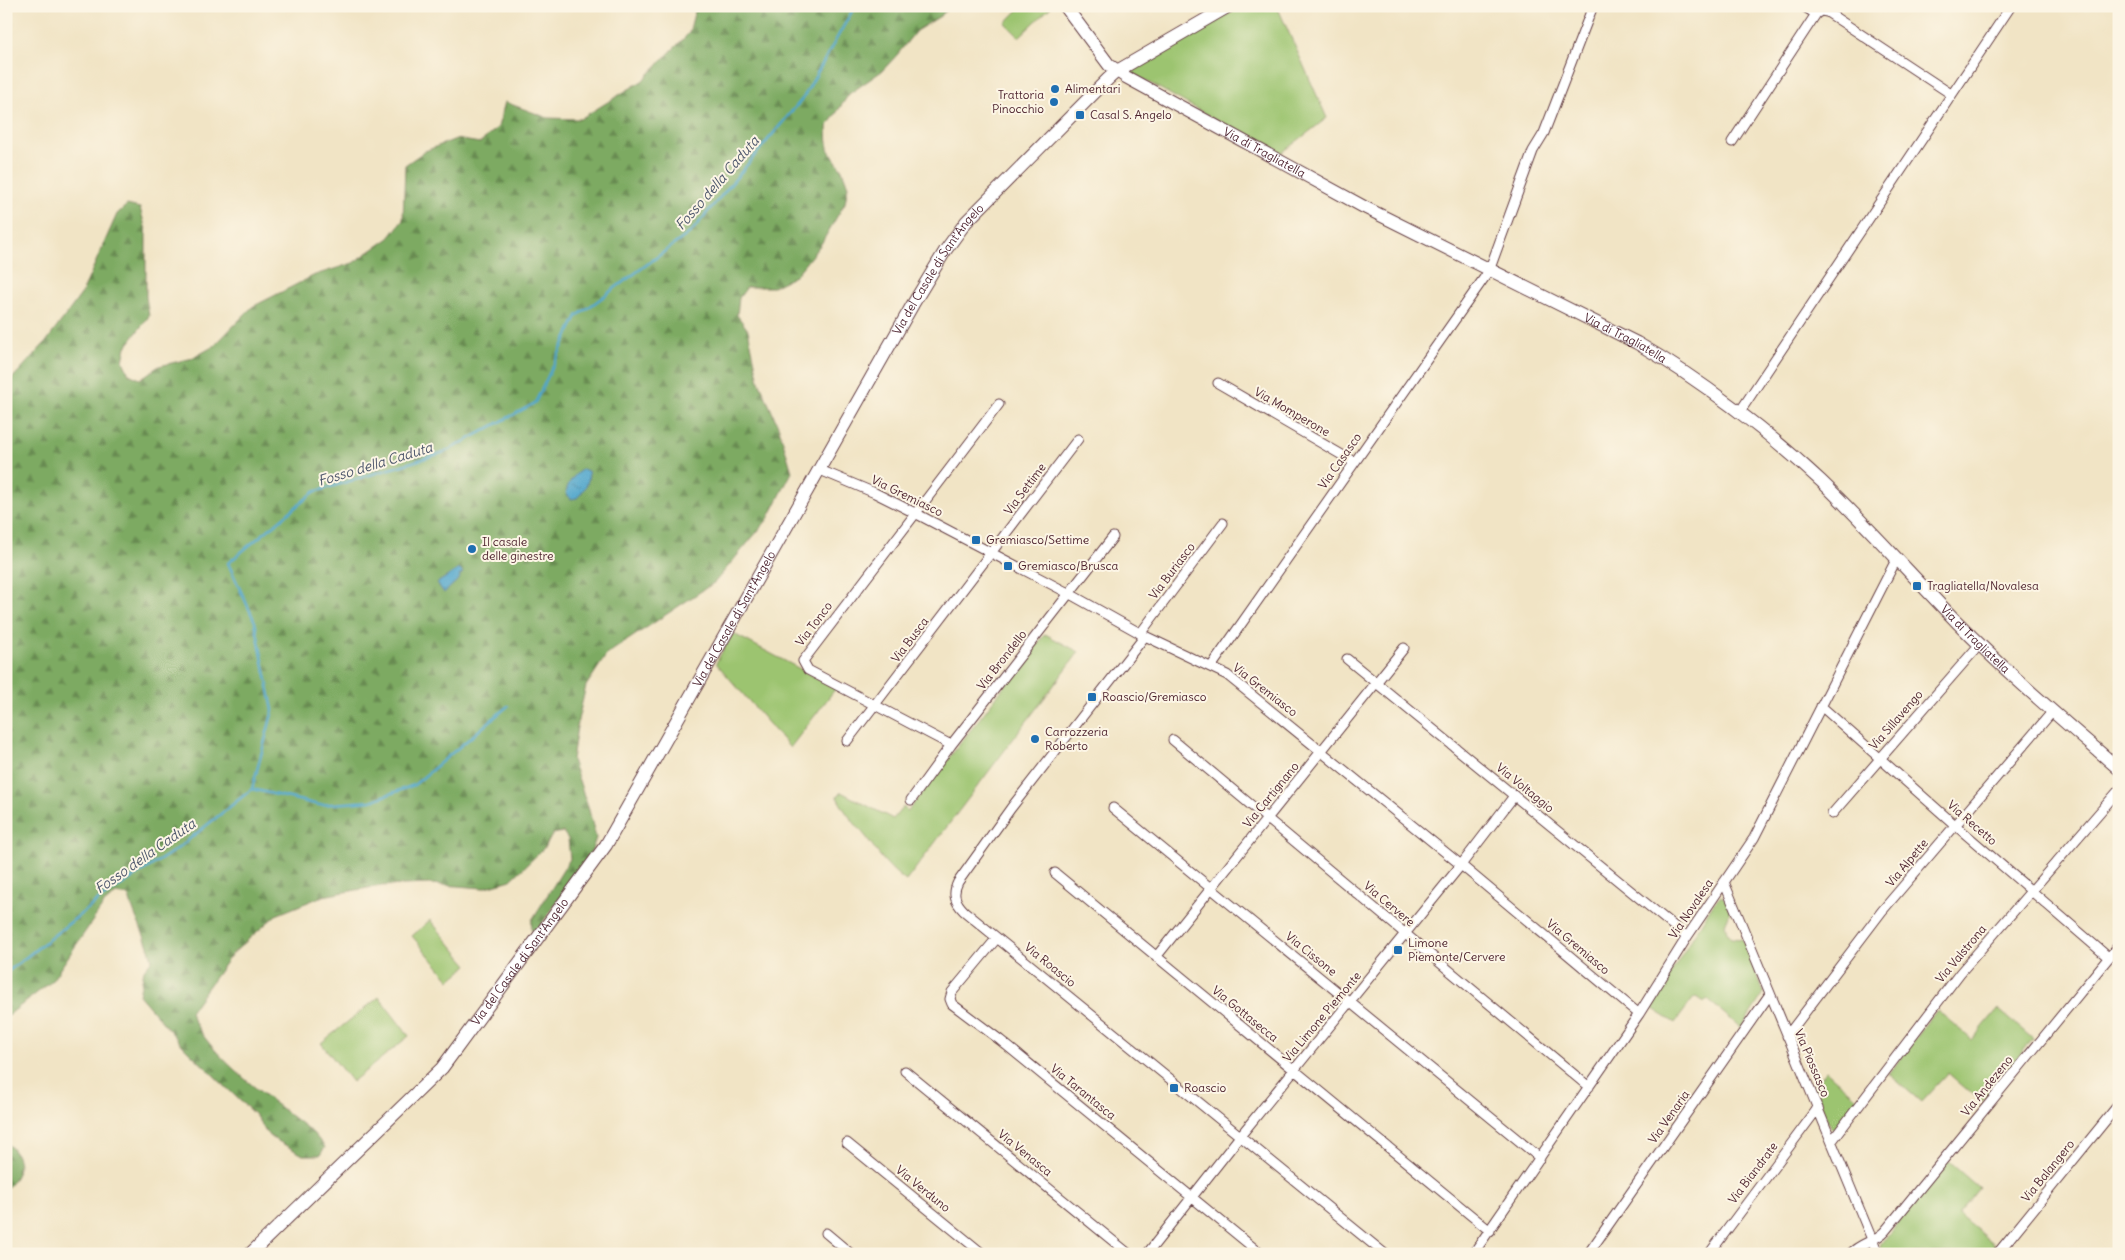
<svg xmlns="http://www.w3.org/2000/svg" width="2125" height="1260" viewBox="0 0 2125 1260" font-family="Delius,sans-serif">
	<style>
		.grass { fill: #9cc46f; stroke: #73724d }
		.forest { fill: url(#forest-firs); stroke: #646446 }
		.water { fill: url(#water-ripples); stroke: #4c627c }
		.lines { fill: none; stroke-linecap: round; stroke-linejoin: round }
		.stream { stroke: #4fa6cc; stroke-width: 2.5 }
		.street-casing { stroke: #633d42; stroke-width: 11 }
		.secondary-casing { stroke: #633d42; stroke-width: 14 }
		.street { stroke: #fff; stroke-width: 9 }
		.secondary { stroke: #fff; stroke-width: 12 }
		.poi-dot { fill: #1f6fb2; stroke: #fcf5e5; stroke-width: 2 }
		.labels { text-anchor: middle; stroke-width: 4; stroke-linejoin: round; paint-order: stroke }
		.poi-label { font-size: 12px; fill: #4a1f2b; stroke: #fcf5e5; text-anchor: start }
		.street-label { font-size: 12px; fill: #4a1f2b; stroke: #fcf5e5 }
		.water-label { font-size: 14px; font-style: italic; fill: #4c556b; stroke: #fcf5e5 }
	</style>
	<defs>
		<pattern id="forest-firs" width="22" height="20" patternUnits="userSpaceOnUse" patternTransform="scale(1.25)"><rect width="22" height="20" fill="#7daa62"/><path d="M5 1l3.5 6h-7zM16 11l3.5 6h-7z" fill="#688a51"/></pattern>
		<pattern id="water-ripples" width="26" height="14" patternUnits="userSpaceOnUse" patternTransform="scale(1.25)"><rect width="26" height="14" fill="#4fa6cc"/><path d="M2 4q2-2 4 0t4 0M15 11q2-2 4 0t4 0" fill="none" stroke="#4487a6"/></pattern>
	</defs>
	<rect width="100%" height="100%" fill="#fcf5e5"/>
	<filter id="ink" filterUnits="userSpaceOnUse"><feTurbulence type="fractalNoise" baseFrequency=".02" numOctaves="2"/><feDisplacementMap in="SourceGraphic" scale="10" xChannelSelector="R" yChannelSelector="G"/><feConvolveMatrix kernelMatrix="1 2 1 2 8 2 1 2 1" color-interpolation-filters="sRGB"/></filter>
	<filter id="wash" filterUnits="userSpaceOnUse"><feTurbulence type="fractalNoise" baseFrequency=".0096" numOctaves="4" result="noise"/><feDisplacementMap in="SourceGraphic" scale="20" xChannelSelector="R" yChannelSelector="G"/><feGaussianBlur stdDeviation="1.12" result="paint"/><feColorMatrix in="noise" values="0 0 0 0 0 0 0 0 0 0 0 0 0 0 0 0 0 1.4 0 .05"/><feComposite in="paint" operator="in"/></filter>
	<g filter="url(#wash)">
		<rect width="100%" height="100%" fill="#f1e4c5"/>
		<path class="grass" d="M1022 6 1051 7 1019 37 1005 23Z
			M1244 6H1277L1327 118 1279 155 1132 73 1134 67 1195 30Z
			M732 633 836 688 790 748 716 663Z
			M1045 634 1079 652 906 881C889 869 879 855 867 838 855 823 846 815 837 797L841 792 893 819 903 807 908 811Z
			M1721 896C1733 903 1731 913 1725 924L1727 932 1732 938 1742 939 1745 944 1764 993 1741 1028 1707 999 1705 1002 1696 997 1693 999 1675 1023 1650 1007 1713 904Z
			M430 920 468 965 450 980 412 936Z
			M379 997 409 1036 352 1082 321 1043Z
			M1998 1009 2033 1039 1981 1102 1948 1073 1921 1102 1889 1074 1937 1010 1972 1040Z
			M1826 1071 1858 1099 1835 1129 1831 1128 1813 1086Z
			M1947 1160 1979 1188 1958 1214 1997 1246 1991 1254H1883L1880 1245Z"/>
		<path class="forest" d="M696 6H949L942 15 916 31 897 55 882 71 849 94 827 127 828 149 842 170 848 186 845 203 821 244 795 276 773 287H747L739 298 737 315 748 330 759 381 779 428 792 472 768 519 715 582 607 654 586 686 578 720 572 760 589 810 596 838 592 850 583 866 535 933 531 929 532 920 570 859 568 839 563 832 553 834 543 849 511 880 483 888 430 884 379 886 323 896 276 915 231 955 190 1012C208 1058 275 1102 313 1133L325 1147 320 1155H303L269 1136 255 1115 184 1047 139 995 144 970 152 960C147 937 134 918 129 896L116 894 104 904 51 982 6 1017V385L46 342 82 293 117 214 127 205 140 208 146 230V297L149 316 126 347 123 361 129 374 140 379 159 366 193 358 214 346 252 307 315 275 353 263 389 238 403 220 405 165 425 151 456 139 480 143 498 127 505 102 548 118 580 119 642 81 689 33Z
			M6 1142C24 1159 22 1172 6 1189Z"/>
		<path class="water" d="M583 469 588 471C591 480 584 491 577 498L571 499 566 493C567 484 574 474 583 469Z
			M459 569 463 573 459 576 460 578 444 593 437 583Z"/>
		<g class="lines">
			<path class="stream" d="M252 789 319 805 371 801 414 785 508 706
				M6 973 100 899 177 849 252 789 273 710 255 622 228 563 314 492 445 452 535 403 577 316 691 232 803 98 855 6"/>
		</g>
	</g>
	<g filter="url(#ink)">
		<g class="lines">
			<g class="street-casing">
				<path id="street" d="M1803 6 1816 14
					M1732 142 1816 14 1821 11 1827 12 1951 94
					M1218 383 1354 462
					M1739 413 2011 6
					M820 470 875 493 915 513 1070 594 1145 636 1227 675 1461 865 1639 1014
					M1140 634 1223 523
					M1145 636 1011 808 958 882C952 894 955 902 964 911L1385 1254
					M1347 659 1687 937
					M1211 667 1489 271 1533 151 1544 133 1593 6
					M1821 706 1955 825 2108 957
					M1173 740 1589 1087
					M847 741 1078 439
					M951 745 808 670 803 661 999 404
					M911 800 951 745 1113 537
					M1113 808 1540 1158
					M1832 814 1980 644
					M1055 873 1490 1231
					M1724 882 1878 1254
					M997 938 952 992 950 999 952 1004 1000 1040 1261 1254
					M1156 957 1404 648
					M1787 1036 1882 911 2053 711
					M905 1071 1129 1254
					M1832 1141 1960 973 2119 790
					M847 1143 983 1254
					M826 1233 851 1254
					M1147 1254 1241 1135 1461 865 1514 796
					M1473 1254 1639 1014 1687 937 1754 838 1897 558
					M1588 1254 1770 994
					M1709 1254 1818 1108
					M1850 1254C1861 1242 1875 1242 1885 1231L2119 945
					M1997 1254 2119 1104"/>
			</g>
			<g class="secondary-casing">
				<g id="secondary">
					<path id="s1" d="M1065 6 1109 65 1126 77 1364 207 1637 343C1698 378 1769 432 1821 481 1868 526 1911 575 1957 622 2008 674 2064 721 2119 769"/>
					<path id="s2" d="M250 1254 442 1068 606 845 913 304 945 251 966 222 1108 79 1117 71 1229 6"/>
				</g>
			</g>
			<use href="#street" class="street"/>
			<use href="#secondary" class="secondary"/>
		</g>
	</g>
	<g class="poi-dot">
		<circle cx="1055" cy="89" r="5"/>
		<circle cx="1054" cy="102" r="5"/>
		<rect x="1075" y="110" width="10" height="10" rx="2.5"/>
		<rect x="971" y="535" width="10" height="10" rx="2.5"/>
		<circle cx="472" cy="549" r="5"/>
		<rect x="1003" y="561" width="10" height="10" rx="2.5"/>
		<rect x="1912" y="581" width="10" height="10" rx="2.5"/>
		<rect x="1087" y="692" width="10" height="10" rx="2.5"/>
		<circle cx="1035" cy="739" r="5"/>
		<rect x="1393" y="945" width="10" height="10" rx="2.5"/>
		<rect x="1169" y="1083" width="10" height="10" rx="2.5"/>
	</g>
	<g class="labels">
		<g class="poi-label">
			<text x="1065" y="93">Alimentari</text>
			<text x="1044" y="99" text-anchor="end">Trattoria<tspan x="1044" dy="14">Pinocchio</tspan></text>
			<text x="1090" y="119">Casal S. Angelo</text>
			<text x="986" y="544">Gremiasco/Settime</text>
			<text x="482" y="546">Il casale<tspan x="482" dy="14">delle ginestre</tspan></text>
			<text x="1018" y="570">Gremiasco/Brusca</text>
			<text x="1927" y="590">Tragliatella/Novalesa</text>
			<text x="1102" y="701">Roascio/Gremiasco</text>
			<text x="1045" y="736">Carrozzeria<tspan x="1045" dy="14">Roberto</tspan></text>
			<text x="1408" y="947">Limone<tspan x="1408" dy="14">Piemonte/Cervere</tspan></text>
			<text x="1184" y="1092">Roascio</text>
		</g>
		<g class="street-label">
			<text dy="4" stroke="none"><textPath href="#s1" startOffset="252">Via di Tragliatella</textPath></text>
			<text dy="4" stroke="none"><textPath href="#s2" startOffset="1209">Via del Casale di Sant'Angelo</textPath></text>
			<text dy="4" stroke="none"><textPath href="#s1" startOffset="658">Via di Tragliatella</textPath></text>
			<text transform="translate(1292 412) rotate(30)" y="4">Via Momperone</text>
			<text transform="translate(1340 461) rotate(-55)" y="4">Via Casasco</text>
			<text transform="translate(1025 489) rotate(-53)" y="4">Via Settime</text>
			<text transform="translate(907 496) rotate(26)" y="4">Via Gremiasco</text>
			<text transform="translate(1172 571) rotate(-53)" y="4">Via Buriasco</text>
			<text dy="4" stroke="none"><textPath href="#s2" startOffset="804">Via del Casale di Sant'Angelo</textPath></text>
			<text transform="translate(814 624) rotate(-53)" y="4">Via Tonco</text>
			<text transform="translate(910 640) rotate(-53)" y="4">Via Busca</text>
			<text dy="4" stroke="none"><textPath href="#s1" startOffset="1122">Via di Tragliatella</textPath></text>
			<text transform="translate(1002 660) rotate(-52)" y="4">Via Brondello</text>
			<text transform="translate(1265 690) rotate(38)" y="4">Via Gremiasco</text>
			<text transform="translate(1896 720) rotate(-49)" y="4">Via Sillavengo</text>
			<text transform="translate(1525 788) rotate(39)" y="4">Via Voltaggio</text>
			<text transform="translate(1271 795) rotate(-51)" y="4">Via Cartignano</text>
			<text transform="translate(1972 823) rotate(41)" y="4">Via Recetto</text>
			<text transform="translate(1907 863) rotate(-50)" y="4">Via Alpette</text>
			<text transform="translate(1389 904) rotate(40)" y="4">Via Cervere</text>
			<text transform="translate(1691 909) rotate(-56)" y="4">Via Novalesa</text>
			<text transform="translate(1578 947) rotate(40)" y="4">Via Gremiasco</text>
			<text transform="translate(1311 954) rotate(39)" y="4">Via Cissone</text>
			<text transform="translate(1961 954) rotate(-50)" y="4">Via Valstrona</text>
			<text dy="4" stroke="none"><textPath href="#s2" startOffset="399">Via del Casale di Sant'Angelo</textPath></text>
			<text transform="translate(1050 965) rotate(39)" y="4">Via Roascio</text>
			<text transform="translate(1245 1014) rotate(39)" y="4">Via Gottasecca</text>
			<text transform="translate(1322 1017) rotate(-50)" y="4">Via Limone Piemonte</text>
			<text transform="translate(1812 1063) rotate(67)" y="4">Via Piossasco</text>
			<text transform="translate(1987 1086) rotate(-51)" y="4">Via Andezeno</text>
			<text transform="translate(1083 1092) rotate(39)" y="4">Via Tarantasca</text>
			<text transform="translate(1669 1117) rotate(-55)" y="4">Via Venaria</text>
			<text transform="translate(1025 1153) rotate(39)" y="4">Via Venasca</text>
			<text transform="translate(2048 1171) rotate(-51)" y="4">Via Balangero</text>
			<text transform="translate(1753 1173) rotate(-53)" y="4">Via Biandrate</text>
			<text transform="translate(923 1189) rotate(39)" y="4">Via Verduno</text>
		</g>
		<g class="water-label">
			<text transform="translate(717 183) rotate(-49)" y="5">Fosso della Caduta</text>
			<text transform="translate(375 464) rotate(-17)" y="5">Fosso della Caduta</text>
			<text transform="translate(145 856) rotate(-35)" y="5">Fosso della Caduta</text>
		</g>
	</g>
	<rect width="2125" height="1260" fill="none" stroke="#fcf5e5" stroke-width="25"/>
</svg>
